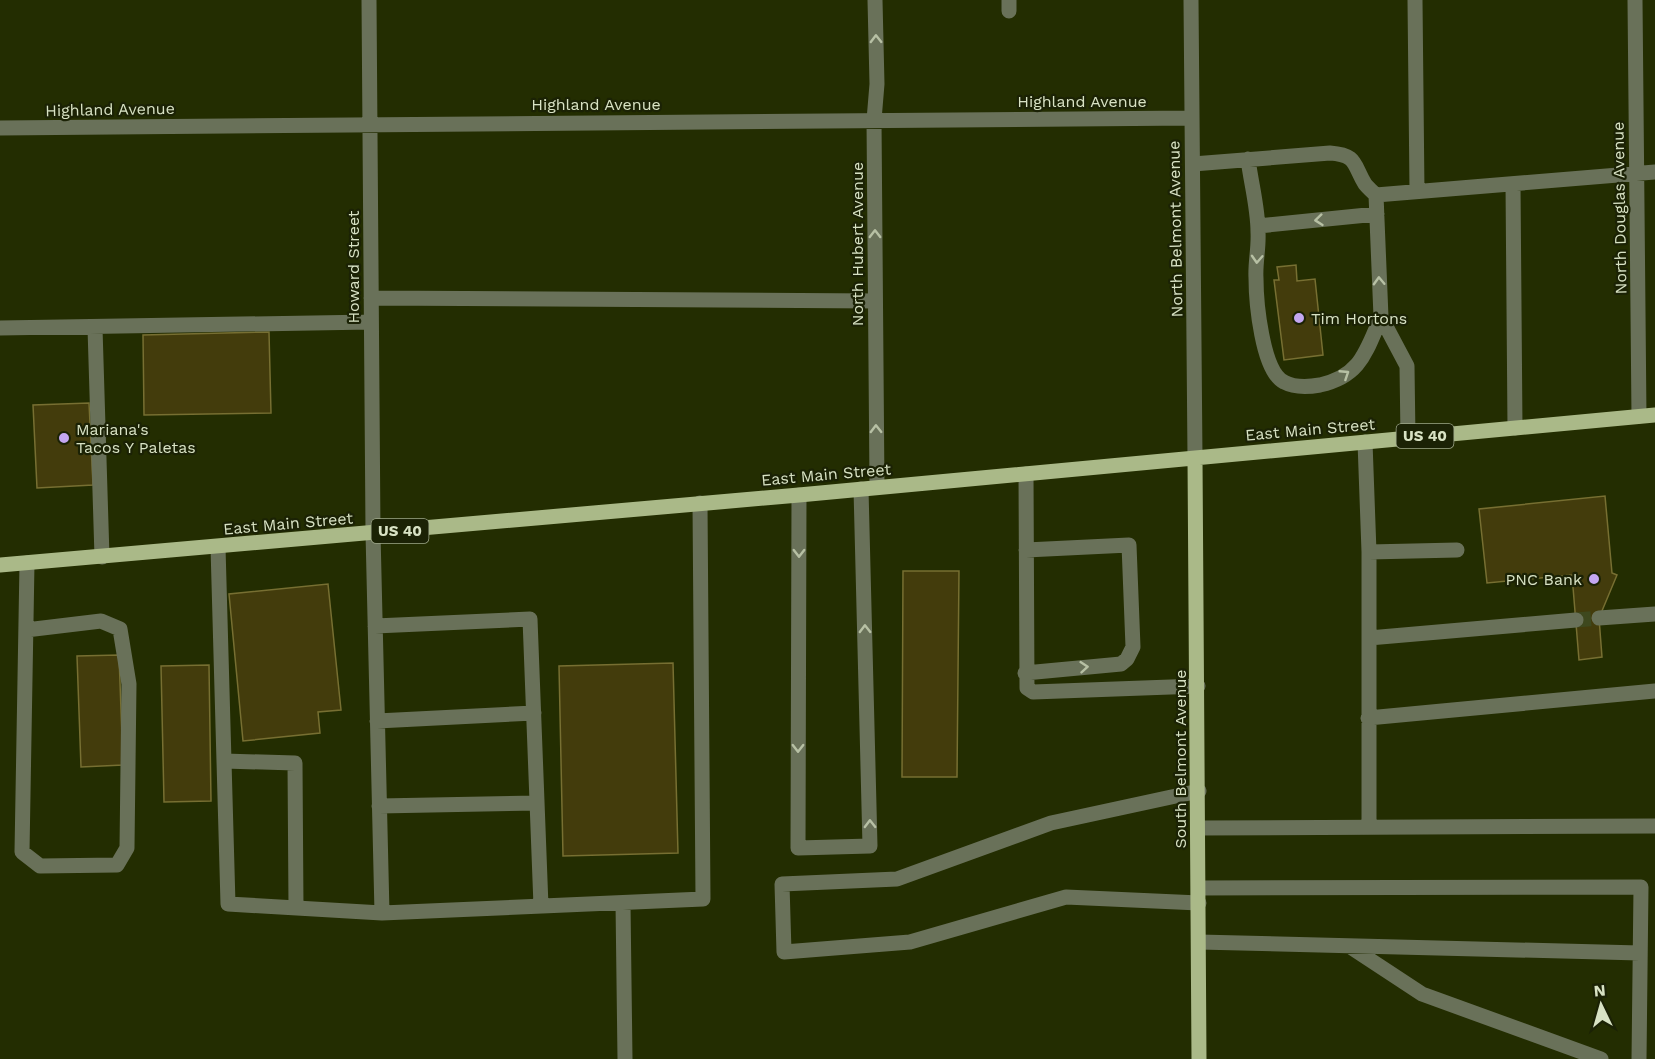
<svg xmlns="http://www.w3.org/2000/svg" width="1655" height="1059" viewBox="0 0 1655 1059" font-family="'Work Sans',sans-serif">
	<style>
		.building { fill: #433c0c; stroke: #776f32; stroke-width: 1.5 }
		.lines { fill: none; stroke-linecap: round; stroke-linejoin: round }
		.minor-tunnel { stroke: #3e481e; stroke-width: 15; stroke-dasharray: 15 8; stroke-linecap: butt }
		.minor { stroke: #697159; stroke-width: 15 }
		.major { stroke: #aab988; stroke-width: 15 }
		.oneway { stroke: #b7c0a4 }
		.poi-dot { fill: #c4a7f1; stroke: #1b2205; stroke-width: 2 }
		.labels { text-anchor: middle; stroke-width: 4.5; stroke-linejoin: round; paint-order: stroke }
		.shield { fill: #1b2205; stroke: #9fa88b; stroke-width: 1.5 }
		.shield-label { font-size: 15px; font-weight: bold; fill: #d8e2c4 }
		.street-label { font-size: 16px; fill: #d8e2c4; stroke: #1b2205 }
		.poi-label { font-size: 16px; fill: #d8e2c4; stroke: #1b2205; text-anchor: start }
	</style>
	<rect width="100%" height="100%" fill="#232d01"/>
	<path class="building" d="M1296 265 1297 281 1315 279 1323 355 1284 360 1274 280H1279L1277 267Z
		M269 332 271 413 144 415 143 335Z
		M89 403 93 485 37 488 33 405Z
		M1605 496 1612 573 1617 575 1599 618 1602 657 1579 660 1572 575 1487 583 1479 509Z
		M903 571H959L957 777H902Z
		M328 584 341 710 318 712 320 733 243 741 229 594Z
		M119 655 123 765 81 767 77 656Z
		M673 663 678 853 563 856 559 666Z
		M209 665 211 801 164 802 161 666Z"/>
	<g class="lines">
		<path class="minor-tunnel" d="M1576 620 1599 618"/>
		<path class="minor" d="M875 0 877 84 874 120 877 487
			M1191 0 1195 458
			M1415 0 1417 191
			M1635 0 1639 416
			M1009 11V0
			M0 128 1192 118
			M1248 159C1251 183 1258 208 1258 232 1259 248 1255 263 1256 278 1256 301 1262 371 1284 382 1295 388 1308 387 1320 385 1361 376 1366 351 1381 317
			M1193 164 1330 153C1358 155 1353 165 1365 184 1368 188 1373 192 1376 195L1655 172
			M1513 184 1515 428
			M1376 195 1381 317 1407 366 1408 438
			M1258 226 1377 214
			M371 298 875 301
			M0 328 371 322
			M95 328 102 557
			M1365 442 1369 552V827
			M1026 474 1027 688 1033 692 1198 686
			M799 495 798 848 870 846 861 489
			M218 547 228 904 382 913 373 533 369 0
			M1369 552 1457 550
			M1599 618 1655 614
			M375 626 530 619 541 906
			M26 630 101 621 120 629 129 684 127 848 117 865 40 866 22 852 27 563
			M1369 638 1576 620
			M1025 673 1121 664 1127 659 1133 647 1129 545 1026 550
			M1368 718 1655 691
			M377 721 534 713
			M224 761 295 763 296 908
			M1199 791 1051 823 897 879 782 884 784 952 910 942 1066 897 1199 903
			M379 806 537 803
			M1199 828 1655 826
			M1199 888 1641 887 1639 1059
			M623 903 625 1059
			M382 913 703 899 700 503
			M1199 942 1640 953
			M1349 946 1422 994 1601 1059"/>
		<path class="major" d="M1195 458 1199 1059
			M0 565 799 495 1655 415"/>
	</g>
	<defs><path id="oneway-chevron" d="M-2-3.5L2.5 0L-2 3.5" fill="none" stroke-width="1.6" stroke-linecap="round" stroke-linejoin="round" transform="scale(1.5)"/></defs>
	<g class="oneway">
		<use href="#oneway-chevron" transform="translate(876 39) rotate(-91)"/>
		<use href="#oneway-chevron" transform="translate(1319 220) rotate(174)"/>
		<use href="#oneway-chevron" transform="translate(875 234) rotate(-90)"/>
		<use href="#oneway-chevron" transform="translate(1257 259) rotate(93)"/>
		<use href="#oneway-chevron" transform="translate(1379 281) rotate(-92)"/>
		<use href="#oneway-chevron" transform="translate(1345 374) rotate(-33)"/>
		<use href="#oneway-chevron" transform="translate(876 429) rotate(-91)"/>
		<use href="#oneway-chevron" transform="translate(799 553) rotate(90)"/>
		<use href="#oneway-chevron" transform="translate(865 629) rotate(-91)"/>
		<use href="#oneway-chevron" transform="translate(1084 667) rotate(-5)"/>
		<use href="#oneway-chevron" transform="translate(798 748) rotate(90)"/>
		<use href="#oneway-chevron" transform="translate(870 824) rotate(-91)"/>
	</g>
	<g class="poi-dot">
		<circle cx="1299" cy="318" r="6"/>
		<circle cx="64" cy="438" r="6"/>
		<circle cx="1594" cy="579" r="6"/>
	</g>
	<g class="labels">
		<g class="shield">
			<rect x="1396.5" y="424" width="57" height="24" rx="4.5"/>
			<rect x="371.5" y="519" width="57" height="24" rx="4.5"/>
		</g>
		<g class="shield-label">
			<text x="1425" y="441">US 40</text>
			<text x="400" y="536">US 40</text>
		</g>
		<g class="street-label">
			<text x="1082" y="107">Highland Avenue</text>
			<text x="596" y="110">Highland Avenue</text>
			<text transform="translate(110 109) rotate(-1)" y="6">Highland Avenue</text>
			<text transform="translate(1619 208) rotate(-91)" y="6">North Douglas Avenue</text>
			<text transform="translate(1175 229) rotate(-91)" y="6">North Belmont Avenue</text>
			<text transform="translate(857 244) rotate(-90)" y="6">North Hubert Avenue</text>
			<text transform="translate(353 267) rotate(-90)" y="6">Howard Street</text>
			<text transform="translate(1310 429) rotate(-5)" y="6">East Main Street</text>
			<text transform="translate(826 474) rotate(-5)" y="6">East Main Street</text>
			<text transform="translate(288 523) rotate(-5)" y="6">East Main Street</text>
			<text transform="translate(1180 759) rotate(-90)" y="6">South Belmont Avenue</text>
		</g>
		<g class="poi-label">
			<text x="1311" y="324">Tim Hortons</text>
			<text x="76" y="435">Mariana's<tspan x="76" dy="18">Tacos Y Paletas</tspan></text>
			<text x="1582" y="585" text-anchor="end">PNC Bank</text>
		</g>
	</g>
	<g transform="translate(1601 1005) rotate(355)" stroke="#1b2205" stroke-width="4.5" paint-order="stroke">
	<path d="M0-4.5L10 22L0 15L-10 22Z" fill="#d8e2c4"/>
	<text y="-9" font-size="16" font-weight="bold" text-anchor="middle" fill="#d8e2c4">N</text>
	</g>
</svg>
